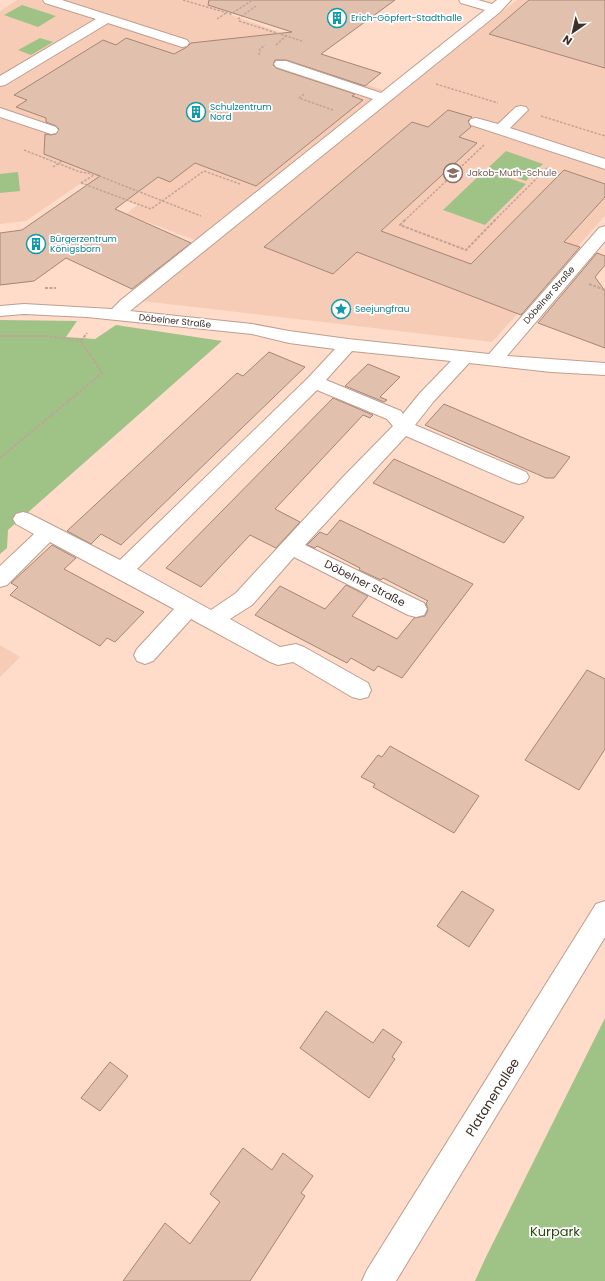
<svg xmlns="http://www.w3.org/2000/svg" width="605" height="1281" viewBox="0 0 605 1281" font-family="Poppins,sans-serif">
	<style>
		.built { fill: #f7ccb7 }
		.green { fill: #9fc287 }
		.building { fill: #e2c0ae; stroke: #a58575 }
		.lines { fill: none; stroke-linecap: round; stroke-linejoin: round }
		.minor-casing { stroke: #bf9e8d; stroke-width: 2 }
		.path-far1 { stroke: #c1a496; stroke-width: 1.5; stroke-dasharray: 2.5 1.5; stroke-linecap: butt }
		.path { stroke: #c1a496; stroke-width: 2; stroke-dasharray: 3 1.5; stroke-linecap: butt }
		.minor { fill: #fff; fill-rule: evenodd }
		.labels { text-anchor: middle; stroke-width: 3.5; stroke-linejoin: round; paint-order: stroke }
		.far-culture-label { font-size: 9px; fill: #0d838f; stroke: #fff; text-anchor: start }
		.far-education-label { font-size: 9px; fill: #785e54; stroke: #fff; text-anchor: start }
		.far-street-label { font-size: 9px; fill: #3d3029; stroke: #fff }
		.street-label { font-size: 11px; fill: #3d3029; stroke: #fff }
		.near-street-label { font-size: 13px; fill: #3d3029; stroke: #fff }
		.near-park-label { font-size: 13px; fill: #2a480c; stroke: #fff }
	</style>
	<rect width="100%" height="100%" fill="#ffdbc9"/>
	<path class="built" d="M17 0H246L226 13 312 44 301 62 383 90 197 241 126 214 137 205 81 183 26 221 0 224V11Z
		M517 0H605V216L492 342 142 301Z
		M0 645 20 657 0 677Z"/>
	<path class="green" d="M22 5 56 16 38 27 4 15Z
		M40 38 53 42 31 55 18 50Z
		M506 151 543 164 526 181 488 168Z
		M485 170 526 184 485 225 443 210Z
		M18 172 20 191 0 193V174Z
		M0 320 77 321 66 337 95 339 116 325 222 341 8 530 7 548 0 554Z
		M605 1018V1281H475L485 1259Z"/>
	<path class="building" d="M209 0H395L321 54 381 73 365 86 286 60H275L273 65 276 68 355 94 352 96 363 100 256 186 195 163 170 182 158 177 115 209 191 243 132 289 66 258 34 281 0 285V233L22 230 100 176 44 154 45 134 51 135 56 134 59 129 56 126 46 122V118L16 107 27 100 14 95 103 40 116 45 126 38 174 54 187 47 191 43 292 32 208 5Z
		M529 0H605V68L489 34Z
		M448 110 472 117 468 121 471 127 459 137 477 143 381 231 471 264 564 170 605 184V197L564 242 580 247 521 315 357 252 333 274 264 247 412 122 428 127Z
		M597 253 605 256V265L595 277 605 291V348L538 323Z
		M269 352 305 367 121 545 101 534 91 544 67 531 237 373 243 376Z
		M368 364 400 377 380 397 387 400 384 402 345 386Z
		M333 398 373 415 370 418 363 415 275 509 300 522 276 548 250 535 201 587 166 568Z
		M444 404 526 439 570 457 554 478H546L425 425Z
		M394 459 524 517 504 543 373 483Z
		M340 520 473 584 402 678 378 666 374 671 351 658 347 663 255 615 280 586 325 609 346 585 368 596 352 616 397 639 414 618 425 616 428 610 426 603 428 601 383 578 381 580 359 570 360 568 317 546 315 548 307 545 320 532 327 535Z
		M52 545 76 558 64 569 144 612 115 642 107 638 100 646 10 595 18 587 11 583Z
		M587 670 605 679V749L579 790 525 760Z
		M390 746 479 796 454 833 373 787 375 784 361 777 378 755 382 757Z
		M462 891 494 910 469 947 437 926Z
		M326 1011 373 1043 383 1029 402 1042 392 1057 395 1059 369 1098 300 1048Z
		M110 1062 128 1076 100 1111 81 1098Z
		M243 1148 272 1170 283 1153 313 1176 301 1193 305 1196 250 1281H123L165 1223 190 1244 220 1202 210 1194Z"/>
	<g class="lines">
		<g class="minor-casing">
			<path id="minor" d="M43 0H62L187 40 189 43 187 46 182 47 108 23 5 85 0 86V76L96 19 45 3Z
				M459 0H478L492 4 497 0H511L500 12 130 311 252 324 289 331 348 339 489 354 599 228 605 226V241L507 356 605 363V375L551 372 469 363 434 401 415 425 526 472 529 477 526 482 519 484 512 482 406 436 305 545 424 603 427 609 424 615 416 617 408 615 294 557 252 605 230 619 280 647 296 644 304 647 368 683 371 690 368 697 360 699 352 697 293 662 278 665 270 662 191 619 153 661 145 664 137 661 134 655 137 649 174 609 50 542 7 585 0 587V566L34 534 16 524 13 519 16 514 23 512 30 514 120 560 308 378 335 349 289 343 252 334 87 317 24 314 0 316V306L24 304 112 309 121 300 373 99 276 67 274 64 276 61H286L381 93 485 10 461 3ZM352 351 451 361 420 393 403 414 401 411 326 380ZM317 390 387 419 393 426 343 477 236 593 211 610 137 569Z
				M521 106 526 107 528 110 510 128 605 159V169L471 125 469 122 471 119 476 118 498 124 516 107Z
				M0 108 56 127 58 130 56 133 51 134 0 117Z
				M605 901V937L396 1281H362L367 1270 596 904Z"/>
		</g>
		<path class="path-far1" d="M183 0 231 14 251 1
			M217 19 226 13
			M238 19 256 6
			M239 21 302 41
			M276 45 286 36
			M259 55 260 49 265 45
			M436 84 498 103
			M304 94 299 98 333 110
			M541 116 605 136
			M24 150 80 172 94 174 201 216
			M53 167 62 161
			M81 183 151 209 204 171 240 184
			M81 183 94 175
			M404 221 484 145
			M494 221 548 167"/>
		<path class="path" d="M405 220 400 225 466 250 495 220
			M589 284 605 290
			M45 288H56
			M0 336H48L81 341
			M0 458 102 373 81 341 87 333"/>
		<use href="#minor" class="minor"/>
	</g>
	<defs>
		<g id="building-ring" transform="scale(1)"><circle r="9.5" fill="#fff" stroke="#0f9aa8" stroke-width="1.5"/><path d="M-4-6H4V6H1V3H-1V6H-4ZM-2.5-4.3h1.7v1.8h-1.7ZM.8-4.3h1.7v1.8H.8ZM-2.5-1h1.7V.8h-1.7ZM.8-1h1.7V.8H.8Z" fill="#0f9aa8"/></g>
		<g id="school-ring" transform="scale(1)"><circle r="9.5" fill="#fff" stroke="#8d6e63" stroke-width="1.5"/><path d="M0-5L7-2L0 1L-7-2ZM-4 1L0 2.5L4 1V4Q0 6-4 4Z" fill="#8d6e63"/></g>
		<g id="sight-ring" transform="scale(1)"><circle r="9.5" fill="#fff" stroke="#0f9aa8" stroke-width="1.5"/><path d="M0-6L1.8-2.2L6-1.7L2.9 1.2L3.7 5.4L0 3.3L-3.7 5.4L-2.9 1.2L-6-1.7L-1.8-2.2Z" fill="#0f9aa8"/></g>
	</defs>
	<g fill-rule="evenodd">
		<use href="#building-ring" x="337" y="18"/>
		<use href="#building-ring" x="196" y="112"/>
		<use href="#school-ring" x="453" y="173"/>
		<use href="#building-ring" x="36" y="244"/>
		<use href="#sight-ring" x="341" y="309"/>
	</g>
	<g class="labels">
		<g class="far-culture-label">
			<text x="351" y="21">Erich-Göpfert-Stadthalle</text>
			<text x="210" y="110">Schulzentrum<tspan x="210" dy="10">Nord</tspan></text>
			<text x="50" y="242">Bürgerzentrum<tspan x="50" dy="10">Königsborn</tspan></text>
			<text x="355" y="312">Seejungfrau</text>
		</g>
		<g class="far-education-label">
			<text x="467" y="176">Jakob-Muth-Schule</text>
		</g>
		<g class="far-street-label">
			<text transform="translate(549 295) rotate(-49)" y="3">Döbelner Straße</text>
			<text transform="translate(175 321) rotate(6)" y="3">Döbelner Straße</text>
		</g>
		<g class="street-label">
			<text transform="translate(365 583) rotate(27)" y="4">Döbelner Straße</text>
		</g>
		<g class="near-street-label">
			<text transform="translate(492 1097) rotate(-58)" y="5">Platanenallee</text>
		</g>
		<g class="near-park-label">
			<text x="555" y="1236">Kurpark</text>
		</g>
	</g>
	<g transform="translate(573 32) rotate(214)" stroke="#ffffff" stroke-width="3" paint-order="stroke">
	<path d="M0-3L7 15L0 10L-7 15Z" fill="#3d3029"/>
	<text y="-6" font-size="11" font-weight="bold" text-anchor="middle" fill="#3d3029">N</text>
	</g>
</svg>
